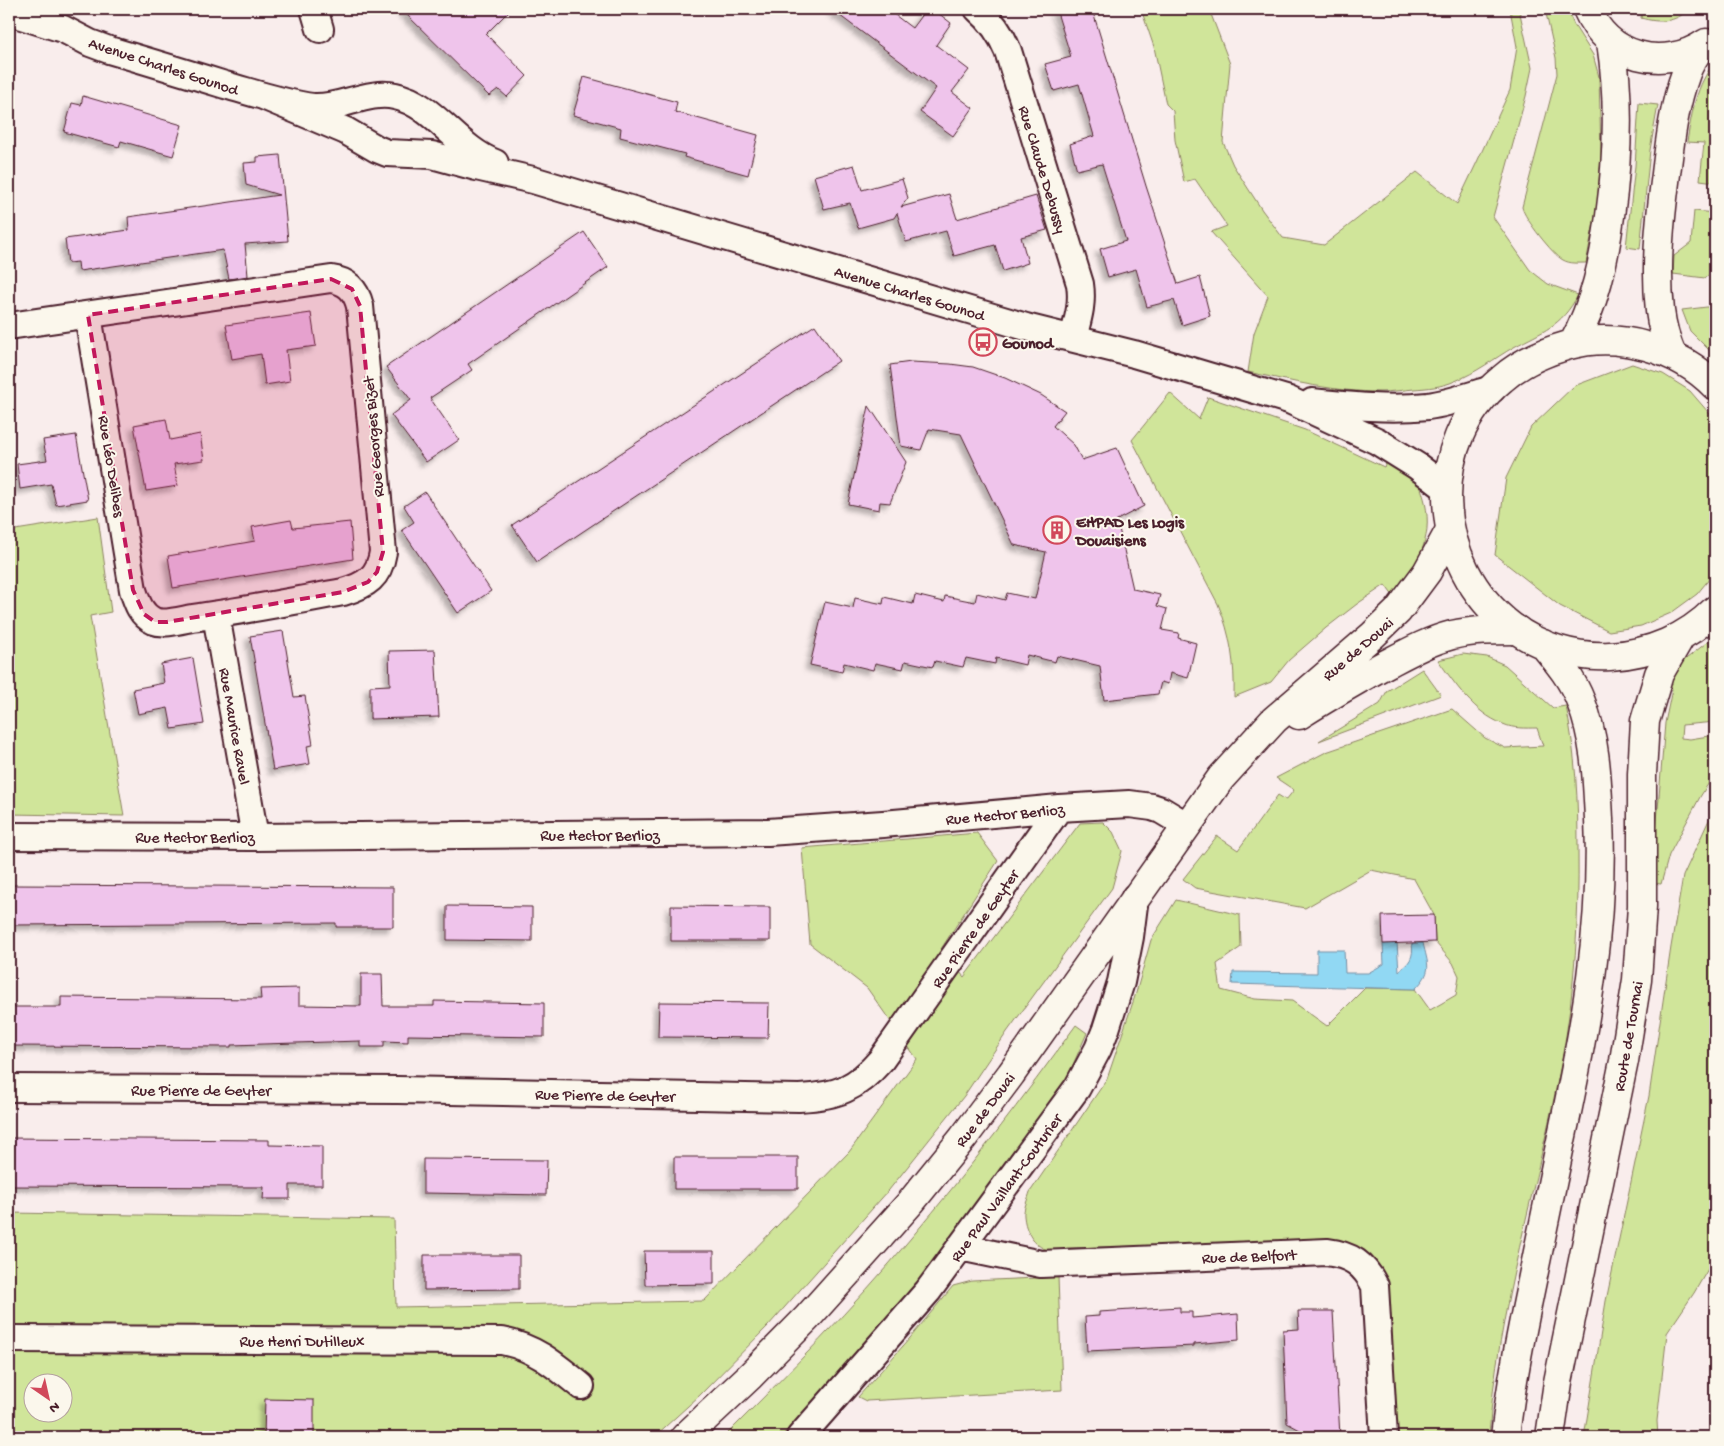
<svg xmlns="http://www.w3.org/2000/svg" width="1724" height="1446" viewBox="0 0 1724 1446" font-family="'Gochi Hand',sans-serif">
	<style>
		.green { fill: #d0e59a; stroke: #8d8262; fill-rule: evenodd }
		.water { fill: #91d8f3; stroke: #758ea3 }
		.building { fill: #efc4eb; stroke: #4a1f2b; filter: url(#shadow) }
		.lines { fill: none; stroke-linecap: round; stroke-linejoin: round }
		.street-casing { stroke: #4a1f2b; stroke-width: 30 }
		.secondary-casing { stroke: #4a1f2b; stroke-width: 31 }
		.primary-casing { stroke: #4a1f2b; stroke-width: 31 }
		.street { stroke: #fbf7ec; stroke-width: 26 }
		.secondary { stroke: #fbf7ec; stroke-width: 28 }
		.primary { stroke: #fbf7ec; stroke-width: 28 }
		.marked { fill: #c2185b; fill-opacity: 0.2; stroke: #c2185b; stroke-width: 4; stroke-dasharray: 10 6; stroke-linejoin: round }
		.labels { text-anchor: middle; stroke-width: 4; stroke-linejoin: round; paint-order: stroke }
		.street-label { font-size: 16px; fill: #4a1f2b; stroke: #fbf7ec }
		.poi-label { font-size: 16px; font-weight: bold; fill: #4a1f2b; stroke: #fbf7ec; text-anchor: start }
	</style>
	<defs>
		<filter id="shadow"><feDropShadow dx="-4.5" dy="4.5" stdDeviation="2.5" flood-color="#0004"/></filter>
	</defs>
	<rect width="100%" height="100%" fill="#f9edec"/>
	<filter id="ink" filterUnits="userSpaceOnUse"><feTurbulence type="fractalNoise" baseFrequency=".02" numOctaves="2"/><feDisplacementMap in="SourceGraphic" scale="10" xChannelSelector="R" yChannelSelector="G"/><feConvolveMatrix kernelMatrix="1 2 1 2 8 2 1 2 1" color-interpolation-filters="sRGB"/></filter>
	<g filter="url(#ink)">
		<path class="green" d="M1141 9H1209L1230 64 1223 142 1233 165 1262 210 1283 238 1324 245 1417 172 1457 204 1477 162 1510 90 1517 47 1510 9H1519L1532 68 1526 96 1493 217 1530 270 1548 284 1578 295C1561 327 1543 331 1514 347 1495 358 1476 373 1455 381 1442 387 1427 388 1414 389 1403 390 1391 392 1380 392 1336 392 1290 381 1248 372L1254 333 1268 296 1211 232 1227 226 1195 179 1184 182 1175 140 1173 111 1166 104 1154 47Z
			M1545 9H1567L1574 25 1593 55 1599 77 1601 155 1597 207 1586 263C1578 263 1570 264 1563 260 1553 255 1524 218 1522 207L1557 74 1556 58Z
			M1642 9H1689C1675 23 1659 23 1641 18Z
			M1715 62V182L1700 180 1704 143 1687 142C1692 112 1696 85 1715 62Z
			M1639 103 1658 105 1650 150 1640 249 1626 247 1635 166Z
			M1694 211 1715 213V247L1712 272 1705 278 1673 274 1674 256 1691 243Z
			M1715 306V356L1690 331 1682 310Z
			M1632 364 1663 374 1690 391 1715 420V572L1697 594 1671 613 1641 626 1609 631 1560 606 1495 555 1506 478 1531 427 1574 386Z
			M1170 393 1199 419 1208 397 1305 430 1384 467 1390 457C1398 463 1409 469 1415 477 1420 483 1423 494 1425 502 1434 542 1415 566 1394 597L1385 585 1357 604 1326 628 1289 660 1271 682 1234 697C1235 664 1231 635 1218 604L1132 440Z
			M98 517 111 612 90 616 124 816 9 814V531Z
			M1715 636V722L1682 725 1681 738 1690 739 1715 735V773L1700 797 1669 855 1661 884 1652 883 1665 723 1672 689 1667 680 1677 666Z
			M1463 654 1487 657 1505 665 1553 708 1566 706C1576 754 1578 801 1578 849 1579 920 1575 990 1562 1059 1538 1185 1497 1309 1489 1437H1394L1384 1286 1329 1241 1067 1248C1043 1258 1026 1239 1024 1216 1023 1209 1028 1199 1030 1192L1107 1079 1136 993 1151 940 1176 900 1240 915 1241 947 1217 964 1221 990 1255 999 1292 1001 1327 1026 1365 988 1415 989 1430 1010 1456 995 1459 976 1453 963 1435 942 1434 915 1414 879 1371 870 1305 908 1195 888 1183 879 1217 836 1238 850 1278 795 1286 800 1294 790 1276 778 1326 752 1452 709 1485 738 1505 748 1543 746 1537 728C1526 728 1514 729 1503 724 1474 713 1455 684 1438 660Z
			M1422 669 1441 695 1319 741 1380 704 1387 691Z
			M1715 810V1257L1694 1293 1667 1333 1657 1421 1658 1437H1584L1606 1301 1649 1096 1671 947 1683 876 1708 822Z
			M1103 822 1113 832 1122 851 1112 888 1007 1032 964 1096 889 1190 768 1326 699 1396 654 1437H9V1213L394 1219 396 1307 704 1301 849 1152 917 1059 867 988 810 944 802 848 977 833 998 861 941 949 964 977 1080 823ZM32 1384H62V1414H32Z
			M1076 1025 1087 1033 1060 1094 936 1262 781 1437H724C788 1373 853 1308 911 1238 969 1170 1023 1098 1076 1025Z
			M1058 1277 1062 1390 866 1401 858 1397 910 1338 953 1286 972 1281Z"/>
		<path class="water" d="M1397 943 1399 971C1410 962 1414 958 1412 943H1423C1428 965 1433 971 1415 989L1232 984 1233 972 1317 973V950H1344L1345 973H1368L1384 964 1383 944Z"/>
		<path class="building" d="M401 9H511L486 34 527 76 507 97 498 89 489 96Z
			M831 9H887L912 28 926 9H933L951 23 936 45 969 70 952 92 973 108 953 136 920 112 936 88Z
			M1056 9H1092L1146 186 1178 284 1200 277 1210 316 1182 325 1174 300 1147 307 1136 269 1108 277 1100 249 1126 241 1102 164 1077 170 1070 144 1094 136 1079 84 1054 91 1045 64 1071 57Z
			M584 77 677 102 675 112 758 135 748 175 684 157 685 154 620 137 621 128 573 115Z
			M83 96 182 125 173 156 121 141 119 147 64 132 72 103 81 105Z
			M280 155 288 241 245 244 248 276 229 279 223 250 79 271 78 262 68 263 65 239 129 230 128 217 279 195 246 185 244 163 257 162V157Z
			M854 165 862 190 902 179 908 198 901 207 949 194 957 219 1036 196 1047 230 1021 237 1028 263 1003 271 995 245 954 256 946 231 906 242 897 213 894 218 858 228 850 203 824 209 814 176Z
			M584 232 608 267 468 364 472 370 430 398 459 440 426 462 391 415 411 400 386 367Z
			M311 313 316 346 286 350 290 381 265 385 261 354 232 359 226 325Z
			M815 325 839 361 537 562 512 525Z
			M911 362 950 364 973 367 1005 378 1041 395 1065 411 1053 426 1074 445 1082 460 1117 448 1144 506 1117 520 1133 589 1160 595 1157 606 1167 609 1162 630 1179 633 1178 638 1196 643 1188 678 1170 673 1168 684 1161 682 1158 694 1104 700 1100 666 1057 656 1055 662 1027 655 1025 665 996 658 995 664 966 658 963 667 935 661 933 667 905 661 903 669 875 663 873 670 844 663 842 672 810 665 825 602 853 608 855 598 883 604 884 597 913 604 915 595 944 602 945 596 975 602 977 593 1005 600 1007 593 1035 599 1046 552 1014 545 961 434 929 429 921 450 901 446 890 365Z
			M869 406 906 462 890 503 880 502 879 510 848 504Z
			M166 419 170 440 200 434 204 460 174 464 178 486 146 491 134 425Z
			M76 435 88 500 56 505 51 484 20 489 17 464 47 460 43 440Z
			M425 492 491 591 458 613 402 530 414 522 404 506Z
			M291 520 293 528 350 522 353 559 173 588 168 556 255 541 252 527Z
			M283 631 294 697 305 696 313 745 307 746 310 764 273 770 250 636Z
			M435 650 439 717 370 719V686L390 685 389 651Z
			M193 658 204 724 172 729 168 708 138 714 133 689 164 683 161 664Z
			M9 885 393 887V927H336V923L9 925Z
			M447 906 532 907V941L447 940Z
			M671 906 770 907V941H671Z
			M1434 915 1435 942 1383 944 1382 916Z
			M361 974H382L383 1006H434V1001L544 1003V1037L408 1035V1042L384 1041V1047H360V1041L231 1045V1047L9 1046V1007H61V997L261 999 260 989 299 988V1005L361 1006Z
			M659 1002 769 1003 768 1038 658 1037Z
			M9 1138 269 1140V1145L322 1146V1185H290V1199H263L264 1187 9 1186Z
			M674 1157H798V1189H674Z
			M423 1159 547 1160 546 1195 423 1193Z
			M644 1251H714V1284L645 1285Z
			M424 1255H519V1289L424 1290Z
			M1180 1307V1312H1192V1318L1238 1314 1239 1340 1194 1344V1346L1087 1351 1085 1317 1099 1316V1312Z
			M1298 1311H1333L1340 1437H1313L1287 1423 1283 1330 1299 1329Z
			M265 1399 314 1400V1437H264Z"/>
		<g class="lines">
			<g class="street-casing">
				<path id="street" d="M314 9 320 29
					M978 9C992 21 1001 34 1008 51L1080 284C1083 304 1078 319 1073 338
					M9 12 63 29 90 43 109 50C147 61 186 73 225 85 254 93 283 103 313 107 340 109 368 90 395 96 434 104 456 148 495 163
					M263 96 346 131 377 149 387 153 432 155 476 167 533 180 1026 327 1134 354 1289 400 1377 441 1417 466 1447 489
					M9 326 331 279C347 281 356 290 360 306L383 552C379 577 367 585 343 592 293 601 242 611 192 618 181 620 164 625 154 621 141 615 137 603 133 590L88 315
					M1312 402C1350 406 1390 410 1428 406 1450 403 1471 395 1492 389
					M216 615 255 837
					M9 836 255 837 768 832 883 824 1059 808 1129 804 1152 807 1161 810 1186 825
					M9 1088 398 1090 799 1098C837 1096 856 1089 881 1060L1059 808
					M960 1247 1041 1264 1327 1252C1351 1255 1364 1264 1375 1286L1384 1437
					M9 1339 502 1341C536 1348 555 1365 581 1386
					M800 1437 928 1291 1077 1088 1098 1049 1106 1029 1121 982 1130 937 1135 897"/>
			</g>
			<g class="secondary-casing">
				<path id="secondary" d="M1299 715C1328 697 1358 679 1388 663 1409 652 1429 641 1452 635 1474 630 1495 630 1517 630
					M685 1437 750 1376 807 1318 911 1202 963 1138 1011 1074 1221 778 1274 720 1373 635 1398 611 1427 572 1450 530"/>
			</g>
			<g class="primary-casing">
				<path id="primary" d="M1587 9C1608 58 1663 72 1706 43
					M1573 344C1595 304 1604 261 1610 216 1618 158 1620 100 1611 42
					M1672 355C1666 341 1662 327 1660 311 1655 266 1660 220 1666 174 1670 141 1674 105 1686 73 1689 64 1695 55 1701 47
					M1715 386C1679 349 1619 331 1569 345 1544 352 1521 362 1502 379 1423 444 1432 565 1511 626 1539 647 1575 658 1610 656 1650 654 1687 638 1715 610
					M1505 1437C1511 1383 1522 1329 1533 1276 1543 1228 1553 1180 1563 1131 1585 1028 1604 925 1599 819 1597 779 1596 740 1581 702 1573 680 1558 662 1543 644
					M1550 1437 1558 1382 1624 1061 1637 980 1642 906V774L1645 721 1659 674 1681 636"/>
			</g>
			<use href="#street" class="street"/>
			<use href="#secondary" class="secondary"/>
			<use href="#primary" class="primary"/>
		</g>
	</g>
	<path class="marked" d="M331 279 352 289 360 306 383 552 377 572 368 582 343 592 167 622H155L144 614 133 590 88 315Z"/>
	<defs>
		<g id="bus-ring" transform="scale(1.4375)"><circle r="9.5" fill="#fbf7ec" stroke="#d1495b" stroke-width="1.5"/><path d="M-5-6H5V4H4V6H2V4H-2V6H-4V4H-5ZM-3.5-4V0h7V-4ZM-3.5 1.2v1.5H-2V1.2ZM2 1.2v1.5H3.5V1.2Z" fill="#d1495b"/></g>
		<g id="building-ring" transform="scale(1.4375)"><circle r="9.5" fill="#fbf7ec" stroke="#d1495b" stroke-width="1.5"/><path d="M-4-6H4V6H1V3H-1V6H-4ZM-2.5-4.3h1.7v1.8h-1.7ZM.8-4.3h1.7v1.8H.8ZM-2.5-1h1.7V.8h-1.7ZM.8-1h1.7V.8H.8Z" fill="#d1495b"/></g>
	</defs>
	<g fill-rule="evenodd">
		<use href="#bus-ring" x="983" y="342"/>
		<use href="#building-ring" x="1057" y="530"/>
	</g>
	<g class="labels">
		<g class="street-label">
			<text transform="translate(164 65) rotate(18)" y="6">Avenue Charles Gounod</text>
			<text transform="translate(1044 169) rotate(73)" y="6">Rue Claude Debussy</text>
			<text transform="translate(910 292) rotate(17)" y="6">Avenue Charles Gounod</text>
			<text transform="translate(372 437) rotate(-95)" y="6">Rue Georges Bizet</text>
			<text transform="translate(113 466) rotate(81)" y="6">Rue Léo Delibes</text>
			<text transform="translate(1357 648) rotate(-41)" y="6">Rue de Douai</text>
			<text transform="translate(236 726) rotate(80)" y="6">Rue Maurice Ravel</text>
			<text transform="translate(1005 813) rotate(-5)" y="6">Rue Hector Berlioz</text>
			<text x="600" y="840">Rue Hector Berlioz</text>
			<text x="195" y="842">Rue Hector Berlioz</text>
			<text transform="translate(974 928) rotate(-55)" y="6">Rue Pierre de Geyter</text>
			<text transform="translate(1627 1036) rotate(-80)" y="6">Route de Tournai</text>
			<text x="201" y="1095">Rue Pierre de Geyter</text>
			<text transform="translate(605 1094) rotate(1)" y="6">Rue Pierre de Geyter</text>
			<text transform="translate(984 1109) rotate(-53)" y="6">Rue de Douai</text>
			<text transform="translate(1005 1187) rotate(-54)" y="6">Rue Paul Vaillant-Couturier</text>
			<text transform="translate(1249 1255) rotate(-2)" y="6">Rue de Belfort</text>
			<text x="302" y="1346">Rue Henri Dutilleux</text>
		</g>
		<g class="poi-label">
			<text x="1002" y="348">Gounod</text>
			<text x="1076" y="527">EHPAD Les Logis<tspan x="1076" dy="18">Douaisiens</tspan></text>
		</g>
	</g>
	<rect width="1724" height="1446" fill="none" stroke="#fbf7ec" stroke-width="30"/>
	<rect x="15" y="15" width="1694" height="1416" fill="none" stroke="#4a1f2b" stroke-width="2" filter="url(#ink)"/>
	<g transform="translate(48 1398) rotate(146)"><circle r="24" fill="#fbf7ec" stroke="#b4a19f"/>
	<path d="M0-4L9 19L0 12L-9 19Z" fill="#d1495b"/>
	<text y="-8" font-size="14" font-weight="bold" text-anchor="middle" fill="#4a1f2b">N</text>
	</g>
</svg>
